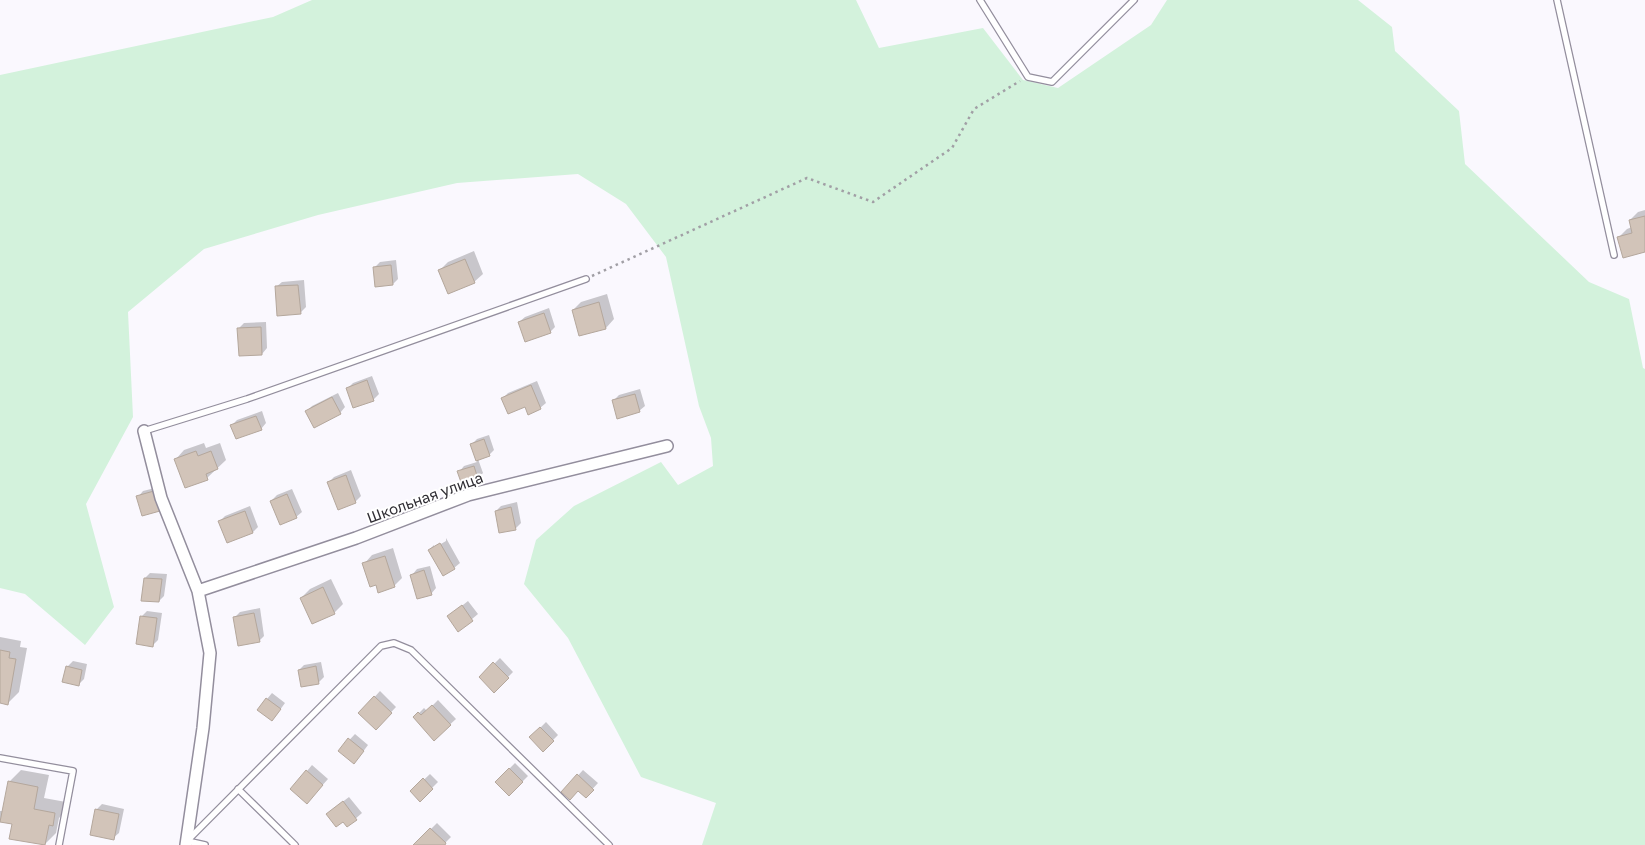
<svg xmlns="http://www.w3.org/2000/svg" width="1645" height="845" viewBox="0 0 1645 845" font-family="'Golos Text',sans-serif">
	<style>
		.green { fill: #d3f2dc }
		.shadow { fill: #0003 }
		.building { fill: #d2c4b9; stroke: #b4a79c }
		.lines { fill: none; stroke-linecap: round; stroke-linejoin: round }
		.service-casing { stroke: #938e9d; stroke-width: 8 }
		.minor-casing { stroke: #938e9d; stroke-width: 14 }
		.path { stroke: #a19fa5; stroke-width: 2.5; stroke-dasharray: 2.5 4; stroke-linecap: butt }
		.service { stroke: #fff; stroke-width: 5.5 }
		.minor { stroke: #fff; stroke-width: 11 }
		.labels { text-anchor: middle; stroke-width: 4; stroke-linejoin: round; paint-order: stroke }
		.street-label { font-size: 15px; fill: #302e34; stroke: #fff }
	</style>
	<rect width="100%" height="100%" fill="#faf8fe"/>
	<path class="green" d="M312 0H856L879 48 983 28 1023 80 1058 88 1151 25 1167 0H1358L1392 27 1395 51 1459 111 1465 164 1589 282 1629 299 1643 368 1645 369V845H702L716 803 641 777 568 638 524 584 536 540 574 506 661 462 678 485 713 466 711 438 699 406 666 257 626 204 578 174 457 183 318 215 204 249 128 312 133 417 86 504 114 607 85 645 25 594 0 588V75L273 17Z"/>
	<path class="shadow" d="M1645 210V251L1619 237 1627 229 1632 227 1630 220 1638 212Z
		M474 251 483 274 474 282 440 270 448 262Z
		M396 260 398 279 393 284 374 268 380 262Z
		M304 280 306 307 300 313 276 287 282 282Z
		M607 294 614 319 606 328 573 310 581 302Z
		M549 308 555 327 550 332 519 322 525 317Z
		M266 322 267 348 262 354 239 328 244 323Z
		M372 376 379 394 373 400 348 388 353 383Z
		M537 381 546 403 540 408 525 405 503 398 508 393Z
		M640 389 645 406 639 411 613 401 619 395Z
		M338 393 345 407 340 413 307 411 312 406Z
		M262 411 266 423 261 429 232 425 237 420Z
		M489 435 494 450 489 455 478 459 483 473 478 478 459 472 464 466 477 462 472 444 477 439Z
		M204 443 206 448 220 443 226 460 207 478 176 459 184 450Z
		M351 470 361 496 355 502 329 482 334 477Z
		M159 487 164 504 138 497 143 491Z
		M292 489 302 512 296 517 271 501 277 495Z
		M517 502 521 523 516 528 500 532 496 511 501 506Z
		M250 506 258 527 253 532 220 521 225 516Z
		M446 538 460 563 454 568 429 550 434 545V548L446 541Z
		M393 548 402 578 394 586 377 584 364 564 372 555Z
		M430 566 436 588 431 594 412 575 417 569Z
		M150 573 167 574 164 596 159 601 145 578Z
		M331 579 343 604 334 613 301 598 310 589Z
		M468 601 478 614 459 630 449 616Z
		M260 608 264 636 259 641 235 617 240 612Z
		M147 611 162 613 158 640 153 645 142 616Z
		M0 637 21 641 20 647 27 648 19 692 8 703 0 702Z
		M500 658 513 672 494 691 481 677Z
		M73 661 87 664 84 679 78 685 67 667Z
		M321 662 324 677 318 683 299 670 304 665Z
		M380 691 396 707 376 728 360 713Z
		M272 693 285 703 277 714 267 699Z
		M438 700 456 719 434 739 414 718 424 708 427 711Z
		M546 722 558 735 543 750 531 737Z
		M355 734 368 745 359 757 340 750Z
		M515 763 528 776 509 795 496 782Z
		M312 765 328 779 312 797 307 771Z
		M21 770 49 775 44 798 66 802 64 813 59 818 56 833 44 845 13 823 0 821V811H4L10 781Z
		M583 770 598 783 586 796 578 789 563 792Z
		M430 774 438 782 420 800 412 791Z
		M349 797 362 813 347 826 333 809Z
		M102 804 124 809 119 833 113 838 96 810Z
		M437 823 451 837 443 845H415Z"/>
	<path class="building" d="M1645 216V252L1623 258 1617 237 1632 233 1629 220Z
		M465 259 475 283 448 294 438 270Z
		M391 265 393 285 375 287 373 267Z
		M298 285 301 314 277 316 275 286Z
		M599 302 606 329 579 336 572 310Z
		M544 313 551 333 525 342 518 322Z
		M261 327 262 355 239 356 237 328Z
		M367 380 374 401 353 408 346 388Z
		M531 385 541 409 528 415 525 407 508 414 501 398Z
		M635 394 640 412 617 419 612 400Z
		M332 397 341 414 314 428 305 411Z
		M256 416 262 430 236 439 230 425Z
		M484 439 490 456 476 461 470 444Z
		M196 451 198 456 211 451 218 469 206 474 208 480 185 488 174 459Z
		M474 466 478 479 462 485 457 471Z
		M346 475 356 503 338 510 327 482Z
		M154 491 160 511 142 516 136 496Z
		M287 494 297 518 280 525 270 501Z
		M511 507 516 530 499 533 495 511Z
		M245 511 253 533 227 543 218 521Z
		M440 543 455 569 443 576 428 550Z
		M385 556 395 587 378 593 376 585 370 587 362 563Z
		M424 570 432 595 417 599 410 575Z
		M144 578 162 579 159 602 141 601Z
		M323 587 335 614 312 624 300 598Z
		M462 605 473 621 458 632 447 616Z
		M254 613 260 642 238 646 233 617Z
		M140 616 157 618 153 647 136 644Z
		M0 650 10 652 9 658 16 659 8 705 0 703Z
		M493 662 509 678 494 693 479 677Z
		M66 666 82 670 79 686 62 682Z
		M316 666 319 684 301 687 298 670Z
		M374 696 392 713 376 730 358 713Z
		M266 698 281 709 272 721 257 710Z
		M432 705 451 725 434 741 413 717 418 712 421 715Z
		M540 727 554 741 543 752 529 737Z
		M348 738 364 751 354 764 338 751Z
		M509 768 523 782 509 796 495 782Z
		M306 770 323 785 307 804 290 789Z
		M577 774 594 790 586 798 578 791 570 800 561 792Z
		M423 778 433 789 420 802 410 791Z
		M8 781 38 787 34 809 55 813 53 826 49 825 45 845 9 839 12 824 0 822Z
		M343 801 357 820 347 827 343 822 336 827 326 814Z
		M95 809 119 814 114 840 90 835Z
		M430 828 446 843 445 845H413Z"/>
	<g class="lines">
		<g class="service-casing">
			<path id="service" d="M980 0 1028 77 1052 82 1134 0
				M1557 0 1614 255
				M144 431 247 399 586 279
				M0 758 73 771 59 845
				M238 789 295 845
				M205 845 187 841 381 646 394 643 411 650 609 845"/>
		</g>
		<g class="minor-casing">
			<path id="minor" d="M144 431 161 498 198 591 210 653 203 728 186 845
				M198 591 356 538 468 495 667 446"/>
		</g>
		<path class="path" d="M592 276 807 178 873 202 952 148 974 109 1020 81"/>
		<use href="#service" class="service"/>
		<use href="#minor" class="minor"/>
	</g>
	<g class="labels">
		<g class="street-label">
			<text transform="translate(425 498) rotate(-20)" y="5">Школьная улица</text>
		</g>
	</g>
</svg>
